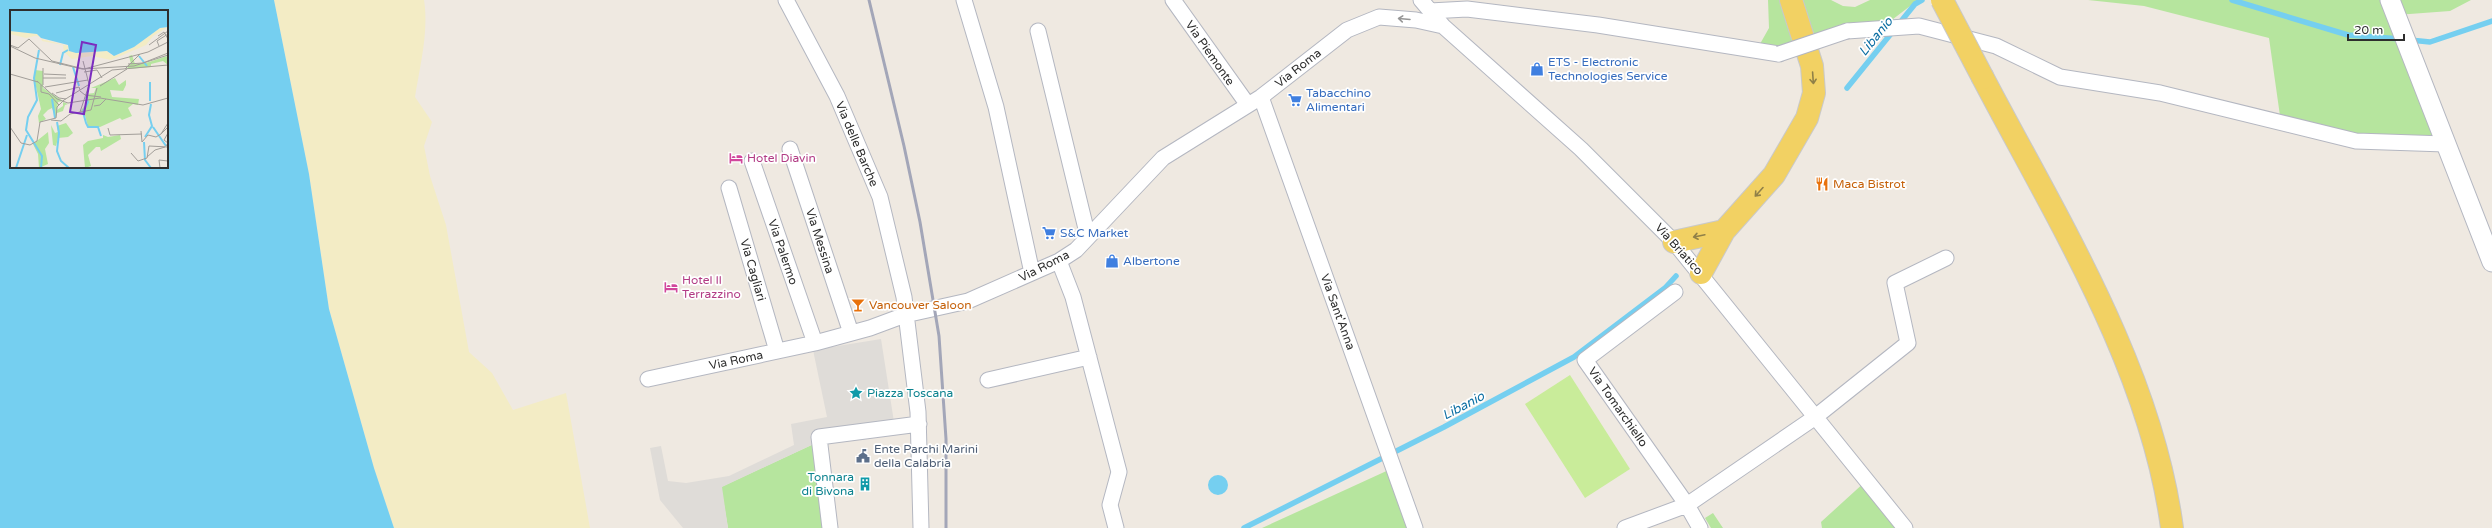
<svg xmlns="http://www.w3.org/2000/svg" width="2492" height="528" viewBox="0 0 2492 528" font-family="'Varela Round',sans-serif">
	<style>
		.green { fill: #b6e59e }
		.sand { fill: #f3ecc5 }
		.pitch { fill: #c9ec9a }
		.plaza { fill: #dfdcd8 }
		.water { fill: #75cff0; fill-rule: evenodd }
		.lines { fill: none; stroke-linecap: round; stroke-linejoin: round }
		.stream { stroke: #75cff0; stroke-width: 5.5 }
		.minor-casing { stroke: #b4b7c1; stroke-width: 17 }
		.tertiary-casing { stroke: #b4b7c1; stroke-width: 21 }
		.primary-casing { stroke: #c9c9c9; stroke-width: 24 }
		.minor { stroke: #fff; stroke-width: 15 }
		.tertiary { stroke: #fff; stroke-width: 19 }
		.primary { stroke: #f2d163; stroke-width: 22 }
		.rail { stroke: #a3a6b8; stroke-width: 3 }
		.minor-bridge-casing { stroke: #b4b7c1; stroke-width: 17; stroke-linecap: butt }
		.primary-bridge-casing { stroke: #c9c9c9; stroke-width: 24; stroke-linecap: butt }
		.minor-bridge { stroke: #fff; stroke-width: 15 }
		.primary-bridge { stroke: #f2d163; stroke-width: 22 }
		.oneway { stroke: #969696 }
		.oneway2 { stroke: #908048 }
		.labels { text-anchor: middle; stroke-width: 3.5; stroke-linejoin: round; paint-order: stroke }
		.street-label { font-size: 12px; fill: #2e2e2e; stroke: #fff }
		.shop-label { font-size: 12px; fill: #366cbe; stroke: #fff; text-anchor: start }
		.hotel-label { font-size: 12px; fill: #b23c85; stroke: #fff; text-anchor: start }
		.food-label { font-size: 12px; fill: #c56008; stroke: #fff; text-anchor: start }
		.culture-label { font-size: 12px; fill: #0d838f; stroke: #fff; text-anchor: start }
		.service-label { font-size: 12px; fill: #4e5e75; stroke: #fff; text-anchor: start }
		.water-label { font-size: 13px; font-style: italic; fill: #0d6fa3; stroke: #fff }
		.inset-river { fill: none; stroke: #75cff0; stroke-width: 2 }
		.inset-road { fill: none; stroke: #a29e99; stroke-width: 1 }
		.view { fill: #7b2cbf; fill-opacity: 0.15; stroke: #7b2cbf; stroke-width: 2 }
		.inset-edge { fill: none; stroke: #2e2e2e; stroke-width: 2 }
	</style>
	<rect width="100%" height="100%" fill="#efe9e1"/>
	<path class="green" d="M1768 0H1831L1843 6 1855 7 1870 0H1918L1880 29 1779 54 1756 51 1769 28Z
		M2088 0H2471L2450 11 2396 15 2445 144 2356 141 2281 123 2269 38 2144 6Z
		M818 442 830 528H728L721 487Z
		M1393 468 1415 528H1262Z
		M1866 481 1905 528H1822L1821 522Z
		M1713 513 1723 528H1711L1705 518Z"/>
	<path class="sand" d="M274 0H424C429 31 420 66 415 97L432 122 424 146 430 176 446 225 469 352 492 373 513 410 566 393 590 528H394L374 468 329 309 309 174Z"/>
	<path class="pitch" d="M1570 375 1630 469 1585 498 1525 404Z"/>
	<path class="plaza" d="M881 339 894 422 818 442 722 487 728 528H683L660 500 650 448 661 446 668 481 686 483 729 476 794 445 791 424 827 417 813 350Z"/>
	<path class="water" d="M0 0H274L309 174 329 309 374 468 394 528H0ZM11 11H167V167H11Z
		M1208 485a10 10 0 1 1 20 0a10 10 0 1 1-20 0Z"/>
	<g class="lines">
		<path class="stream" d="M2232 0 2348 35 2401 39
			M2410 40 2430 42 2492 21
			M1847 88 1915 4 1922 0
			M1244 528 1444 427 1574 357 1665 288 1676 276"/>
		<g class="minor-casing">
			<path id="minor" d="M786 0 837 96 880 197 904 297 918 412 921 528
				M964 0 996 107 1032 273
				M1173 0 1248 105
				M1421 0 1443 26 1581 149 1674 242 1905 528
				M1430 11 1467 9 1598 25 1779 54
				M1038 31 1088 237
				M1847 31 1919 26 1996 46 2060 77 2160 93 2356 141 2445 144
				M1261 97 1415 528
				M790 149 851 333
				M752 161 815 343
				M729 188 777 351
				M1059 261 1073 297 1119 472 1110 505 1116 528
				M1675 292 1585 360 1687 505 1700 528
				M648 379 815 343 870 328 905 315 968 301 1059 261 1076 250 1163 158 1261 97 1347 30 1379 17 1416 20 1443 26
				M988 380 1089 357
				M830 528 819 437 919 424
				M1625 528 1687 505 1814 418 1908 343 1895 283 1946 258"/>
		</g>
		<g class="tertiary-casing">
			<path id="tertiary" d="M2390 0 2492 262"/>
		</g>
		<g class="primary-casing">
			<path id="primary" d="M1983 78C2057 219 2151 368 2172 528
				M1674 242 1724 231
				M1701 273 1724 231 1774 175 1807 118 1814 93 1812 66 1791 0"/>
		</g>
		<use href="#minor" class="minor"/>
		<use href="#tertiary" class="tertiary"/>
		<use href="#primary" class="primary"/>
		<path class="rail" d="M869 0 904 146 920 222 939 336 946 439V528"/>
		<g class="minor-bridge-casing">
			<path id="minor-bridge" d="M1779 54 1847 31"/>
		</g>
		<g class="primary-bridge-casing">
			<path id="primary-bridge" d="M1942 0 1983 78"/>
		</g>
		<use href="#minor-bridge" class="minor-bridge"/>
		<use href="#primary-bridge" class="primary-bridge"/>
	</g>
	<defs><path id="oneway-shaft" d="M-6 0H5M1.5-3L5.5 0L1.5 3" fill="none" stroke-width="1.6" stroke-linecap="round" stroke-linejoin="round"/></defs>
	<use class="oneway" href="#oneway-shaft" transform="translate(1404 19) rotate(-175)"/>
	<g class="oneway2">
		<use href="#oneway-shaft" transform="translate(1813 78) rotate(86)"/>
		<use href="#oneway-shaft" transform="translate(1759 192) rotate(132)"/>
		<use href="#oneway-shaft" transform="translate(1699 236) rotate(168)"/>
	</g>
	<defs>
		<g id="shop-bare" transform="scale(1.08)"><path d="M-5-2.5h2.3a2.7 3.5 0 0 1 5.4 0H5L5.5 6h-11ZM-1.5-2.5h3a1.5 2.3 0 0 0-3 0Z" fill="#3f7fe0" stroke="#fff" stroke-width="2.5" paint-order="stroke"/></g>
		<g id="supermarket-bare" transform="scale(1.08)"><path d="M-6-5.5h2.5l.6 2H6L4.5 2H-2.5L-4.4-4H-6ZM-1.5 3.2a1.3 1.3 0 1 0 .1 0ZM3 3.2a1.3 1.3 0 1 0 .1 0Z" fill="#3f7fe0" stroke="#fff" stroke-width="2.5" paint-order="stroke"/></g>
		<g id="hotel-bare" transform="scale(1.08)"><path d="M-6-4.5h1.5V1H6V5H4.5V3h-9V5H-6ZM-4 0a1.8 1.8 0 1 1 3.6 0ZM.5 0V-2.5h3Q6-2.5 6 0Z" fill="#d1479c" stroke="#fff" stroke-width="2.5" paint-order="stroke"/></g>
		<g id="restaurant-bare" transform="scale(1.08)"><path d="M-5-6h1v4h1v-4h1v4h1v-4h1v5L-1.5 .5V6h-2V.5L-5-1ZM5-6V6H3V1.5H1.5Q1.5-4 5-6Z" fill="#e8710a" stroke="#fff" stroke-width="2.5" paint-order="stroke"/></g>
		<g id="bar-bare" transform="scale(1.08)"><path d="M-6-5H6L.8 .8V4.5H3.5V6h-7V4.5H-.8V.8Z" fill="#e8710a" stroke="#fff" stroke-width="2.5" paint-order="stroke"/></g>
		<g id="sight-bare" transform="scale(1.08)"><path d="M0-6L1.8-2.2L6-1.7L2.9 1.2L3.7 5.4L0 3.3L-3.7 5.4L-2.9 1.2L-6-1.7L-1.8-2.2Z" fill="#0f9aa8" stroke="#fff" stroke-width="2.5" paint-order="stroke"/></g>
		<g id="civic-bare" transform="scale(1.08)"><path d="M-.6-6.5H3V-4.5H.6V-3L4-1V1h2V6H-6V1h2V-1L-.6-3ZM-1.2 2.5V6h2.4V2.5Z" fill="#5c6f8a" stroke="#fff" stroke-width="2.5" paint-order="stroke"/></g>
		<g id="building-bare" transform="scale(1.08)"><path d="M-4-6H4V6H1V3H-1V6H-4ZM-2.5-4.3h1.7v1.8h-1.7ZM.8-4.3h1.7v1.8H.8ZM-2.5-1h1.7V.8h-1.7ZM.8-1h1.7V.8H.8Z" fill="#0f9aa8" stroke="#fff" stroke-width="2.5" paint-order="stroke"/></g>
	</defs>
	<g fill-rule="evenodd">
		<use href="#shop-bare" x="1537" y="69"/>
		<use href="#supermarket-bare" x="1295" y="100"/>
		<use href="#hotel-bare" x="736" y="158"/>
		<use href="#restaurant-bare" x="1822" y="184"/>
		<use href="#supermarket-bare" x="1049" y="233"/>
		<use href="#shop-bare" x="1112" y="261"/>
		<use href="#hotel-bare" x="671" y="287"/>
		<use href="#bar-bare" x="858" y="305"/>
		<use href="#sight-bare" x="856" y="393"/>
		<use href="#civic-bare" x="863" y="456"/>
		<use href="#building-bare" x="865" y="484"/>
	</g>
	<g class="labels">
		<g class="street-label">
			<text transform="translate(1210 53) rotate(55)" y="4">Via Piemonte</text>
			<text transform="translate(1298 68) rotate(-38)" y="4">Via Roma</text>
			<text transform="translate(857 144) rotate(67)" y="4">Via delle Barche</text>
			<text transform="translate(820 241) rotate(72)" y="4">Via Messina</text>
			<text transform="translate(1679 249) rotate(48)" y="4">Via Briatico</text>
			<text transform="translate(783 252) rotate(71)" y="4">Via Palermo</text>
			<text transform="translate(1044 266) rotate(-27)" y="4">Via Roma</text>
			<text transform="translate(753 270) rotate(74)" y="4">Via Cagliari</text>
			<text transform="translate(1338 312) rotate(70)" y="4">Via Sant'Anna</text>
			<text transform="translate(736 360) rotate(-12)" y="4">Via Roma</text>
			<text transform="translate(1618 407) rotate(55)" y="4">Via Tomarchiello</text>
		</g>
		<g class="shop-label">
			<text x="1548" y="66">ETS - Electronic<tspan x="1548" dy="14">Technologies Service</tspan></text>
			<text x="1306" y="97">Tabacchino<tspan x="1306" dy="14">Alimentari</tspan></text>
			<text x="1060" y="237">S&amp;C Market</text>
			<text x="1123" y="265">Albertone</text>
		</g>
		<g class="hotel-label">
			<text x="747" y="162">Hotel Diavin</text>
			<text x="682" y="284">Hotel Il<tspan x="682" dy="14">Terrazzino</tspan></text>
		</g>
		<g class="food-label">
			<text x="1833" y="188">Maca Bistrot</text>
			<text x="869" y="309">Vancouver Saloon</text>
		</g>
		<g class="culture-label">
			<text x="867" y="397">Piazza Toscana</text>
			<text x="854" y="481" text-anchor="end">Tonnara<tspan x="854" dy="14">di Bivona</tspan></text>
		</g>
		<g class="service-label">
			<text x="874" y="453">Ente Parchi Marini<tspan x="874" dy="14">della Calabria</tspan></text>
		</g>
		<g class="water-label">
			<text transform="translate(1875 36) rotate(-51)" y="5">Libanio</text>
			<text transform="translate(1463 405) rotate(-28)" y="5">Libanio</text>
		</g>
	</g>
	<g transform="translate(10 10)">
		<rect width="158" height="158" fill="#efe9e1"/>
		<path d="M122 45 125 54 136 53 154 47 156 51 154 47 158 46V55L153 51 141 54V57L118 59 117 56 121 54 119 46ZM25 60 33 61V78L53 91 48 92 47 100 53 96V92L58 94 55 95 53 101 47 103 46 108 42 98 38 100 33 105 36 109 29 113 28 106 31 99 24 68ZM105 68 109 75 116 70V75L113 81 100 80 102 87 129 89 128 95 123 94 118 98 122 106 112 110 110 108 90 117 78 116 74 102H70L76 94V84L84 83 86 78H81ZM56 113 63 123 58 127 48 128 46 136 43 135 41 115 45 123 48 122 47 116ZM38 122 39 133 35 139 38 154 29 158 28 144 23 134ZM93 125 98 127 110 125 111 129 91 141 90 137H86L78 145 81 156 75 158 73 135 78 131 93 128Z" fill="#b6e59e"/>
		<path d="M158 17 143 26 136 35 101 50 82 46 62 49 54 42 53 35 32 31 31 27 25 26 16 28 0 24V21L23 23 27 24 32 29 58 36V40L69 43 97 41 101 45H107L124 37 150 18Z" fill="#f3ecc5"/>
		<path d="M0 0H158V17L150 18 124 37 104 46 97 41 66 43 59 41 58 35 31 28 27 24 0 21Z" fill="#75cff0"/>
		<path class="inset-river" d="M29 40 24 68 27 90 18 107 16 120 32 146 31 158M129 46 137 56M50 55 53 43 58 40M63 57 69 76M76 87 78 92 73 102 76 113 78 117H88L91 126M42 89 45 108M140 91V72M47 112 49 123 47 141 51 151 59 158M143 117 156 136M135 127 142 116 139 105 141 94M134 132 135 150 141 158M6 158 17 125"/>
		<path class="inset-road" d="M148 26 154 22 158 29M0 35 8 38 19 29 42 51 74 59 138 42 158 32M139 35 158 21M0 36 25 48 72 59 124 56 158 45M149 36 147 31 158 24M73 51 79 74M118 54 133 53 158 43M115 59 130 44M74 62 87 60 92 68M0 64 28 72M34 64 56 65M33 68H56M27 71 47 89 58 93 90 88 133 95 158 88M31 75V82L39 84 49 95M33 75V58M90 76 117 59M35 77 78 70M70 81 75 85 91 87M42 83 49 88 56 89M46 83 69 77 70 80M84 96 90 95 96 89M70 102 79 75M41 110 51 111 60 104 81 100 87 78M158 113 151 124 158 117M0 117 11 133 20 135 27 131 30 112 46 108 47 97 54 90 102 60 158 55M98 118 100 125 132 124M131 121 132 132 138 125 146 127 151 124M156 136 158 133 154 130 158 123M121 143 128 151 137 148 139 136 158 137M137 147 145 140 155 137M150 158 149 150 158 151"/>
		<path class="view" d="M72 32 86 35 74 104 60 102Z"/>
		<rect width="158" height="158" class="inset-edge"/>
	</g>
	<path d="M2348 34v6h56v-6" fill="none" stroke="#2e2e2e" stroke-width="2"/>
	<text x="2354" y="34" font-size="12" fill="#2e2e2e" stroke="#ffffff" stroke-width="3" paint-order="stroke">20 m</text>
</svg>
